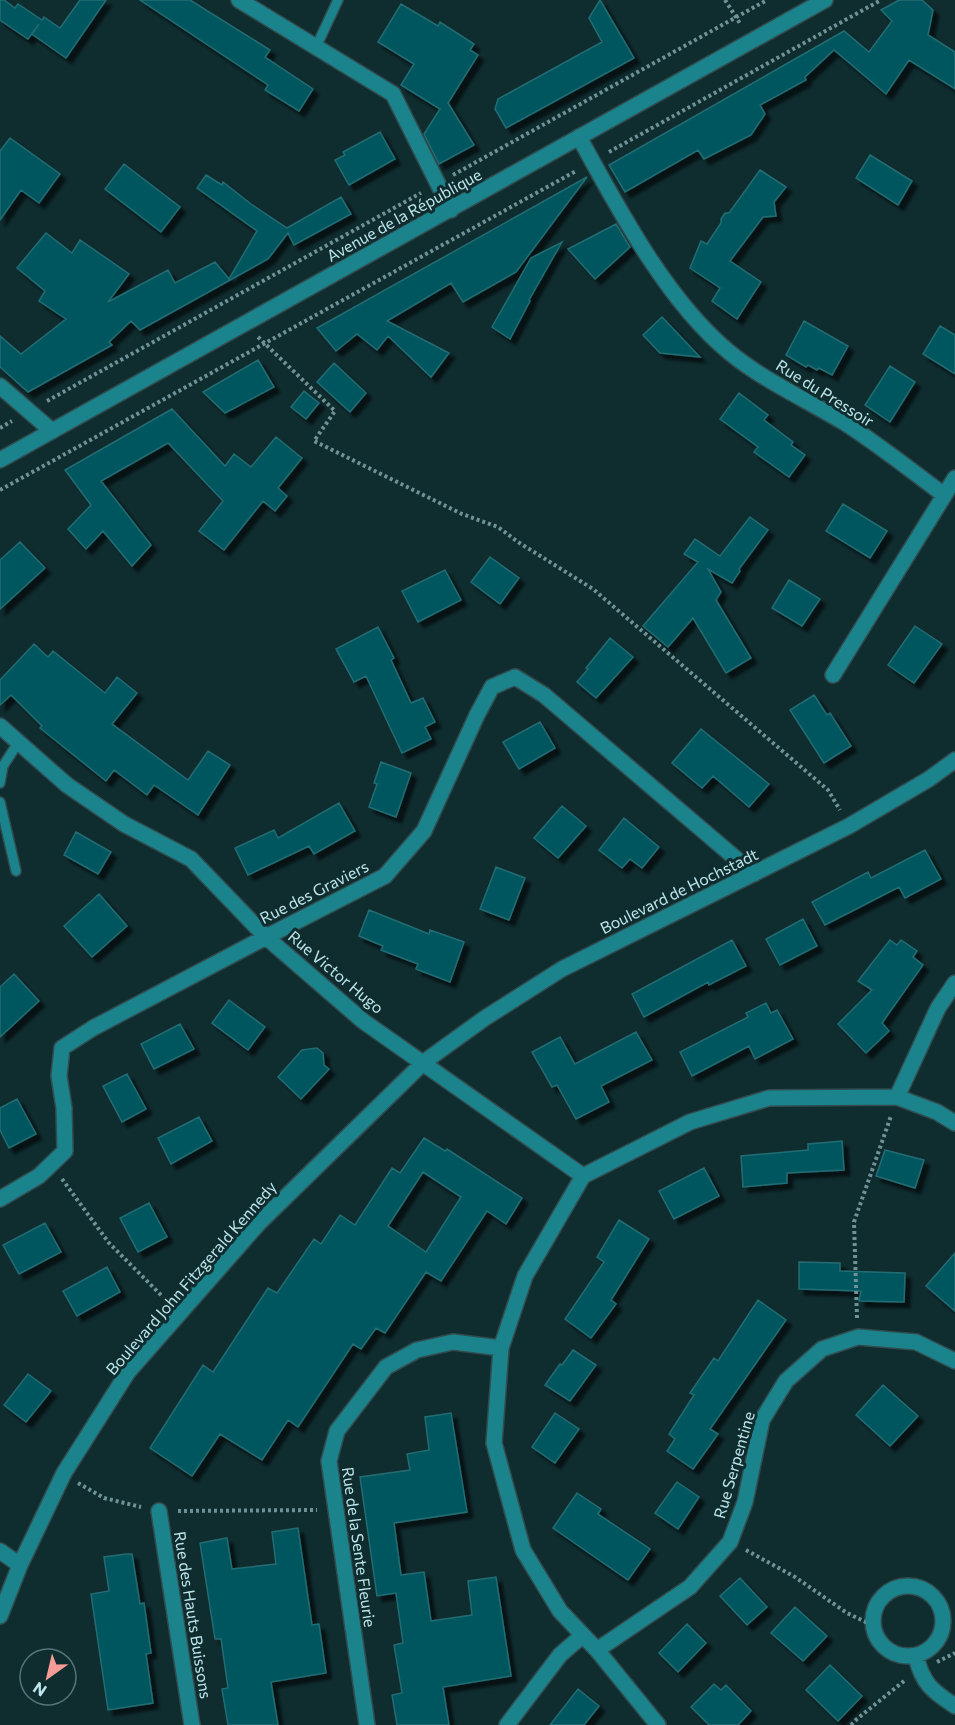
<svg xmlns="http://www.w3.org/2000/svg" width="955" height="1725" viewBox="0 0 955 1725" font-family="Commissioner,sans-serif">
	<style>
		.building { fill: #01575e; stroke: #236c73; stroke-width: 1.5; fill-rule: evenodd; filter: url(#shadow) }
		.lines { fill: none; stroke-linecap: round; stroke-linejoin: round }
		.lane-casing { stroke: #314b4e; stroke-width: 12 }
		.street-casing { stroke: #314b4e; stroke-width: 18 }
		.secondary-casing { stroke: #314b4e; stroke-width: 18 }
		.path { stroke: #6e9296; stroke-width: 4; stroke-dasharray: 3 3; stroke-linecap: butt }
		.lane { stroke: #1b838c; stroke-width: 9 }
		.street { stroke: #1b838c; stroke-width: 15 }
		.secondary { stroke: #1b838c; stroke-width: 15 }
		.labels { text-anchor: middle; stroke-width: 6; stroke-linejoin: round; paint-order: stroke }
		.street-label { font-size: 16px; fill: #bce6eb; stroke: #0f2c2f }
	</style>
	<defs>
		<filter id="shadow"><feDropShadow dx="5.5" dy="5.5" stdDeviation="1.5" flood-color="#0009"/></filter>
	</defs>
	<rect width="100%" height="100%" fill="#0f2c2f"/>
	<path class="building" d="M0 0H4L15 8 18 4 42 20 44 17 60 28 80 0H106L66 58 32 34 39 24 28 39 0 20Z
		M140 0H190L270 50 265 57 313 89 299 111 265 90 268 85Z
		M600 0 634 58 506 128 495 109 498 99 602 42 589 18Z
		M899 0H922L933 10 928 35 955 52V89L909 60 886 94 834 50 805 77 806 80 760 105 765 114 751 135 704 159 698 150 625 192 609 165 844 31 869 52 892 21 881 10Z
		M401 4 438 26 440 22 474 44 470 50 478 55 448 103 474 145 439 164 424 134 440 109 401 85 414 64 378 42Z
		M380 132 395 159 349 185 335 160 345 155 343 152Z
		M10 138 60 174 39 203 21 190 0 220V151Z
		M870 155 912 181 898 205 856 178Z
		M124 164 180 207 161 232 105 189Z
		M760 170 786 187 774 202 776 216 763 217 730 261 761 282 737 319 712 301 720 288 690 268 701 241 707 244 721 223V219L725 213H729Z
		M206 175 222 185 223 182 251 204 287 228 341 197 351 214 294 245 288 233 268 259 140 330 131 321 109 342 112 345 28 392 0 367V336L21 354 66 319 39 301 45 291 17 268 46 233 72 253 80 240 129 274 108 302 168 270 175 283 215 262 229 279 257 231 197 188Z
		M587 177 516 272 463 302 451 283 387 321 449 353 431 377 388 336 377 350 357 334 336 351 317 328Z
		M616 224 630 247 595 279 568 249Z
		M562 242 529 300 530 301 510 339 492 327 531 258Z
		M662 317 700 357 660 353 643 335Z
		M804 321 848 346 832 375 819 368 817 370 808 365 806 367 786 355Z
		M940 326 955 335V374L923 354Z
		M258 360 274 387 225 413 203 392Z
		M334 363 366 393 350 412 317 382Z
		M890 366 915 382 890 422 865 405Z
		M304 391 319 403 306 419 291 407Z
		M739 393 768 415 764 420 793 442 791 445 805 455 789 477 754 452 758 447 720 419Z
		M172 409 225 466 234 454 251 467 276 437 302 458 278 488 287 496 275 511 263 501 224 550 199 531 223 501 168 443 101 481 151 545 132 566 103 531 86 549 68 529 91 505 65 470Z
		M843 504 887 531 870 558 826 531Z
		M750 517 768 530 739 569 740 571 732 583 708 569 721 592 716 600 751 658 726 673 693 618 668 647 643 626 698 562 684 554 695 539 720 556Z
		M20 542 45 568 0 609V560Z
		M490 557 519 578 500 604 471 582Z
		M445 570 461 600 418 622 402 591Z
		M789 580 820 599 802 626 772 608Z
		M915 626 942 644 914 683 888 665Z
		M378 627 394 658 391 660 411 703 423 698 435 722 425 727 431 739 402 753 366 676 354 682 336 649Z
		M610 638 633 657 596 698 577 682 588 669 586 668Z
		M34 644 48 657 53 651 105 693 117 677 137 693 112 724 188 780 208 751 230 765 198 815 154 785 147 795 114 770 106 781 40 728 42 726 11 695 0 705V680Z
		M814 695 827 715 830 713 851 746 824 763 790 710Z
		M540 722 555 748 519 769 503 742Z
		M701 729 769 784 749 807 713 776 702 788 672 763Z
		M381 762 411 773 396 817 369 807 377 784 374 783Z
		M339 803 355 831 314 854 309 846 248 875 235 848 274 830 278 838Z
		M562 806 586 826 558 858 534 838Z
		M624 818 659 847 642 868 630 859 622 868 599 850Z
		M76 832 111 852 98 874 64 855Z
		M925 850 941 879 905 898 899 887 825 925 812 902 868 872 871 878Z
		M496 867 525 878 509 920 480 909Z
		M99 894 127 926 92 957 64 926Z
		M369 910 429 934 430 930 464 942 450 982 416 969 418 964 381 950 383 946 359 936Z
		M803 919 817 946 780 965 766 939Z
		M732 940 746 966 709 985 708 982 644 1017 632 994Z
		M890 940 897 945 901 940 917 951 913 957 923 965 882 1023 889 1031 866 1053 838 1024 872 990 858 981Z
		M14 974 39 1001 0 1037V987Z
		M229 1000 265 1027 248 1050 212 1023Z
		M766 1003 771 1013 777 1010 793 1039 755 1059 749 1046 692 1076 680 1052 748 1017 746 1013Z
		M180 1024 194 1049 154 1069 141 1044Z
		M636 1032 652 1060 601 1086 609 1102 576 1119 557 1085 552 1087 532 1052 560 1037 575 1064Z
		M317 1048 323 1053 324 1065 329 1069 301 1099 278 1077 302 1050Z
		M127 1074 146 1109 122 1122 103 1086Z
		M17 1099 36 1134 9 1148 0 1130V1108Z
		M199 1117 212 1141 171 1164 158 1138Z
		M424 1138 445 1151 447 1149 522 1198 506 1224 487 1211 441 1281 426 1272 385 1333 376 1328 361 1349 353 1344 298 1427 288 1420 262 1460 220 1434 192 1476 150 1448 203 1365 213 1372 268 1288 277 1293 314 1239 321 1244 340 1215 355 1225 392 1168 400 1173ZM423 1172 461 1197 426 1252 388 1226Z
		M842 1141 844 1170 787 1173V1183L743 1187 741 1156 808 1150V1144Z
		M885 1150 924 1160 915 1188 876 1176Z
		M704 1168 719 1196 674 1219 659 1191Z
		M149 1203 167 1237 138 1252 120 1218Z
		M619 1220 649 1239 611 1300 616 1304 591 1338 565 1319 604 1262 597 1257Z
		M45 1223 61 1252 19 1274 3 1245Z
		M955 1253V1311L926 1286Z
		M799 1262 840 1263V1271L905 1273 904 1302 859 1301 861 1291 799 1289Z
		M107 1267 120 1292 77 1316 63 1291Z
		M758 1300 786 1320 710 1429 718 1434 693 1469 667 1451 675 1439 669 1434 694 1395 690 1393 714 1358 718 1361Z
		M573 1350 596 1365 570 1401 545 1385 560 1364 562 1365Z
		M28 1374 51 1391 26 1422 4 1405Z
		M883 1385 918 1416 890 1446 856 1415Z
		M451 1413 467 1512 394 1523 401 1575 424 1572 431 1621 472 1615 468 1581 496 1577 511 1676 443 1687 449 1725H397L392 1695 402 1693 394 1645 403 1643 396 1593 377 1596 360 1477 410 1470 407 1454 429 1450 425 1417Z
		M555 1413 579 1429 555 1463 532 1447Z
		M677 1482 699 1497 678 1529 655 1513Z
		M577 1493 601 1509 598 1514 650 1549 628 1580 553 1528Z
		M298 1528 312 1625 319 1624 326 1673 271 1682 278 1725H228L222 1689 228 1688 221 1639H215L200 1543 227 1538 232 1569 276 1564 272 1532Z
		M126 1554H132L140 1604 144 1603 151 1653 146 1654 153 1703 108 1710 91 1594 109 1591 104 1557Z
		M740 1578 767 1607 747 1625 720 1596Z
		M795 1607 827 1636 803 1661 771 1633Z
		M687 1624 706 1643 678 1672 659 1653Z
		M830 1665 862 1696 838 1721 806 1690Z
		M714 1684 721 1690 726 1685 751 1711 738 1725H709L691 1707Z
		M578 1689 599 1706 584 1725H550Z"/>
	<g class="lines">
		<g class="lane-casing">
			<path id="lane" d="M316 47 338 0
				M0 783 3 766 18 743
				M0 802 16 871"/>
		</g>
		<g class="street-casing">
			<path id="street" d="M239 0 393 94 451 210
				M579 137C618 208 666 300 729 352 764 381 807 400 845 423 879 445 912 471 944 495
				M0 386 52 431
				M833 675 955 478
				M0 726 67 785 124 824 191 859 266 937 363 1021 583 1176
				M897 1097 938 1008 955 983
				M0 1199 39 1176 65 1151 64 1108 59 1076 62 1048 93 1028 266 937 385 876 424 831 477 715 492 687 515 677 544 695 754 874
				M159 1511 192 1725
				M0 1551 20 1565
				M873 1621a35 35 0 1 1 70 0a35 35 0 1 1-70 0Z
				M0 1616 20 1565 64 1473 128 1372 259 1223 424 1062 485 1018 562 969 849 826 929 779 955 760
				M597 1650 690 1587 730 1542 745 1502 762 1420 786 1381 822 1349 858 1337 916 1342 955 1361
				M916 1656C922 1683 932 1691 955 1706
				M367 1725 329 1461 337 1431 386 1367 417 1350 453 1342 501 1348
				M507 1725 560 1655 583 1635
				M658 1725 597 1650 560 1611 523 1550 494 1443 501 1348 525 1276 583 1176 690 1122 769 1098 897 1097 937 1112 955 1123"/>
		</g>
		<g class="secondary-casing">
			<path id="secondary" d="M0 460 825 0"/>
		</g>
		<path class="path" d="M725 0 741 25
			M609 152 881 0
			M453 175 767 0
			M258 337 335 411 314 441 462 514 498 527 518 542 593 589 828 790 840 810
			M47 401 421 193
			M0 428 12 421
			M0 490 576 171
			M62 1179 109 1243 166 1300
			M857 1318 854 1222 891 1116
			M78 1483 104 1498 141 1507
			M178 1511 317 1510
			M746 1550 795 1577 847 1613 874 1626
			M937 1662 955 1653
			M851 1725 857 1719 904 1681"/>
		<use href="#lane" class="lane"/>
		<use href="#street" class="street"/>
		<use href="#secondary" class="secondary"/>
	</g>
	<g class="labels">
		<g class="street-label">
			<text transform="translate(404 215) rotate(-29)" y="6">Avenue de la République</text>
			<text transform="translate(825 393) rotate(32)" y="6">Rue du Pressoir</text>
			<text transform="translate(679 891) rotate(-26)" y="6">Boulevard de Hochstadt</text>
			<text transform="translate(314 892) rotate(-27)" y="6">Rue des Graviers</text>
			<text transform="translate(336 972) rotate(40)" y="6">Rue Victor Hugo</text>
			<text transform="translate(191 1278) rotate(-49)" y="6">Boulevard John Fitzgerald Kennedy</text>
			<text transform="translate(734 1465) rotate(-74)" y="6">Rue Serpentine</text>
			<text transform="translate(359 1547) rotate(82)" y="6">Rue de la Sente Fleurie</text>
			<text transform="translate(193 1615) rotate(81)" y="6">Rue des Hauts Buissons</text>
		</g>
	</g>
	<g transform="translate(48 1677) rotate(214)"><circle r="28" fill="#0f2c2f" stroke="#54767a" stroke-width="1.5"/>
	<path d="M0-4.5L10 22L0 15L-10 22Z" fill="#f59c96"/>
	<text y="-9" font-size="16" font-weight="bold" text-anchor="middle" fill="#bce6eb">N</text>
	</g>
</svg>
